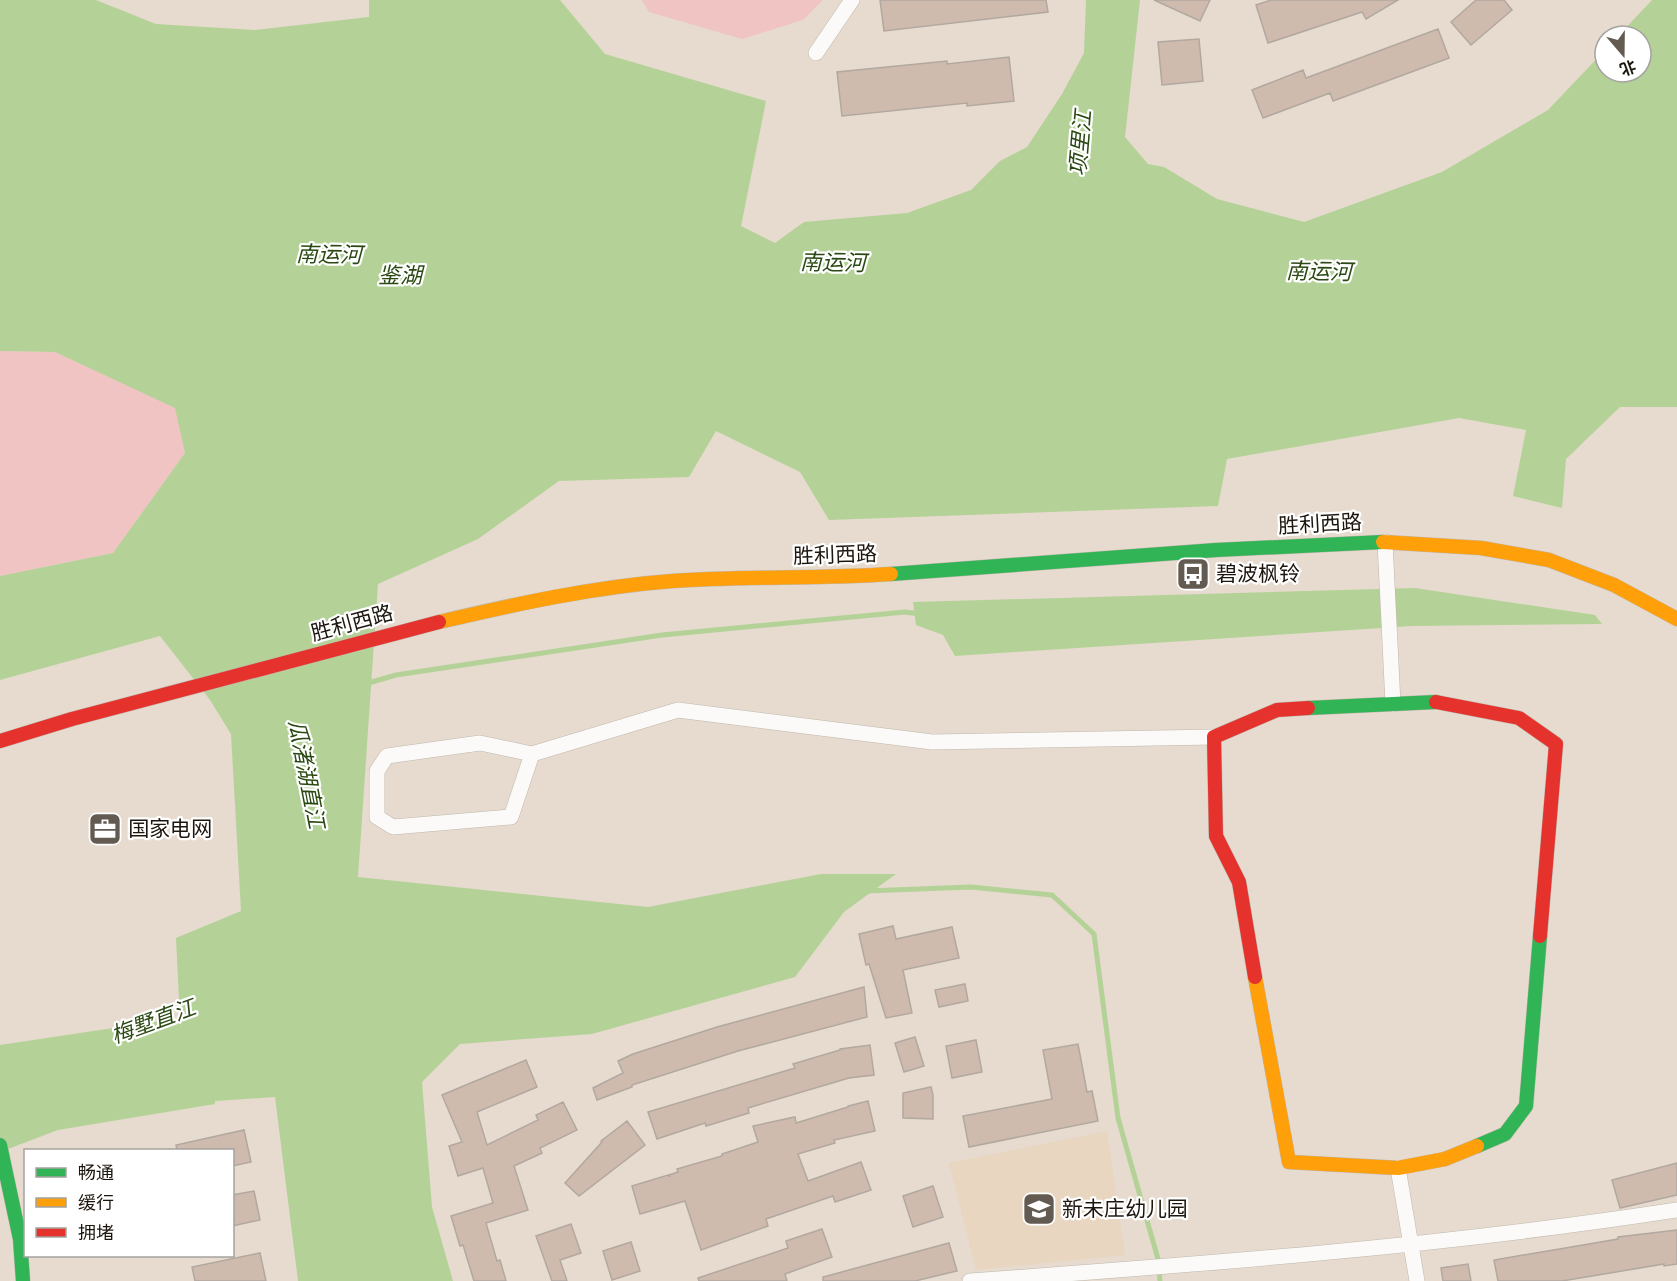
<svg xmlns="http://www.w3.org/2000/svg" width="1677" height="1281" viewBox="0 0 1677 1281" font-family="'Playfair Display','Noto Sans SC',serif">
	<style>
		.built { fill: #e8d6c0 }
		.green { fill: #f0c4c2 }
		.water { fill: #b4d297 }
		.lines { fill: none; stroke-linecap: round; stroke-linejoin: round }
		.stream { stroke: #b4d297; stroke-width: 5 }
		.building { fill: #cfbaae; stroke: #b2a8a0; stroke-width: 1.5 }
		.street-casing { stroke: #c0b7ad; stroke-width: 16 }
		.fast-casing { stroke: #c0b7ad; stroke-width: 15 }
		.slow-casing { stroke: #c0b7ad; stroke-width: 15 }
		.jam-casing { stroke: #c0b7ad; stroke-width: 15 }
		.street { stroke: #fbfaf8; stroke-width: 15 }
		.fast { stroke: #30b455; stroke-width: 14 }
		.slow { stroke: #ff9f0a; stroke-width: 14 }
		.jam { stroke: #e5322d; stroke-width: 14 }
		.labels { text-anchor: middle; stroke-width: 4.5; stroke-linejoin: round; paint-order: stroke }
		.street-label { font-size: 21px; fill: #1d160e; stroke: #fff }
		.poi-label { font-size: 21px; fill: #1d160e; stroke: #fff; text-anchor: start }
		.water-label { font-size: 22px; font-style: italic; fill: #2b4913; stroke: #fff }
	</style>
	<rect width="100%" height="100%" fill="#e6dbce"/>
	<path class="built" d="M1107 1131 1125 1255 976 1270 949 1163Z"/>
	<path class="green" d="M642 0H823L803 20 742 39 649 12Z
		M0 351 55 352 176 408 185 453 113 553 0 576Z"/>
	<path class="water" d="M0 0H96L156 24 255 30 369 17V0H560L605 54 766 101 741 226 775 243 804 222 907 213 971 190 1000 161 1027 147 1062 94 1084 53 1086 0H1140L1125 137 1148 164 1164 167 1217 199 1304 222 1442 172 1548 110 1605 50V72H1641V36H1618L1652 0H1677V407H1620L1566 459 1562 508 1513 496 1526 430 1459 418 1227 459 1218 506 829 520 800 472 716 431 689 477 559 481 478 539 378 584 358 877 648 907 821 874H896L844 912 795 977 592 1034 460 1044 422 1082 432 1207 453 1281H298L275 1097 215 1101V1104L58 1130 0 1152V1045L180 1018 176 938 241 911 231 734 210 700 160 636 0 680V576L113 553 185 453 175 408 55 352 0 351Z
		M1415 588 1595 615 1602 624 1412 626 955 656 943 635 916 625 913 602Z"/>
	<g class="lines">
		<path class="stream" d="M365 684 396 675 662 635 905 612 920 614
			M866 891 971 887 1052 895 1094 934 1118 1118 1158 1259 1160 1281"/>
	</g>
	<path class="building" d="M880 0H1046L1048 12 884 31Z
		M1154 0H1210L1200 21Z
		M1271 0H1398L1366 19 1362 12 1268 43 1256 5Z
		M1476 0H1504L1512 10 1471 45 1451 22Z
		M1438 29 1449 58 1333 101 1330 93 1263 118 1252 90 1303 70 1306 78Z
		M1199 39 1203 81 1162 85 1158 42Z
		M1009 57 1014 101 967 106V103L842 116 837 72 947 61V64Z
		M893 926 896 939 952 927 959 958 903 970 912 1013 886 1018 869 964 866 965 859 934Z
		M965 984 968 1001 939 1007 935 990Z
		M864 987 867 1017 738 1051 632 1085V1087L597 1100 593 1088 623 1073 618 1061 633 1054 717 1027Z
		M915 1037 924 1066 904 1072 895 1043Z
		M976 1040 982 1072 952 1078 946 1046Z
		M1078 1044 1087 1092 1092 1091 1098 1121 969 1147 963 1116 1052 1099 1043 1050Z
		M870 1045 874 1075 849 1078 748 1108 749 1113 706 1126 705 1123 657 1139 648 1112 795 1068 793 1064 840 1050V1049Z
		M526 1060 537 1087 477 1112 487 1145 538 1120 536 1115 563 1102 577 1130 540 1148 542 1153 514 1166 528 1210 486 1223 497 1261 500 1260 506 1281H474L463 1245 460 1246 451 1216 493 1203 483 1168 458 1176 449 1146 462 1142 442 1095Z
		M931 1087 933 1095V1119L903 1118V1093Z
		M868 1101 875 1131 834 1140 835 1143 798 1154 808 1181 861 1162 871 1190 835 1202 833 1196 766 1219 768 1226 701 1250 685 1201 640 1214 632 1186 668 1175 670 1177 669 1175 678 1172 677 1169 722 1156V1154L758 1142 753 1126 795 1117 796 1123 848 1107V1106Z
		M627 1121 645 1145 579 1196 565 1183 602 1142 601 1141Z
		M244 1130 251 1162 232 1166V1150H177L176 1145Z
		M1677 1163V1195L1620 1208 1612 1180Z
		M933 1186 943 1217 913 1227 903 1196Z
		M254 1191 260 1220 232 1226V1195Z
		M571 1224 581 1253 560 1260 567 1281H552L536 1236Z
		M822 1229 832 1257 785 1274 787 1281H699L698 1278 788 1248 786 1241Z
		M1677 1230V1264L1664 1266V1264L1562 1281H1498L1494 1260 1618 1239V1237Z
		M631 1242 640 1271 612 1280 603 1251Z
		M949 1243 957 1271 915 1281H823V1277Z
		M260 1253 266 1281H195L192 1267Z
		M1468 1264 1471 1281H1443L1441 1268Z"/>
	<g class="lines">
		<g class="street-casing">
			<path id="street" d="M816 53 852 0
				M1385 542 1393 704
				M532 754 511 817 393 827 377 817V771L387 756 480 743 532 754 678 710 932 742 1214 737
				M1398 1168 1417 1281
				M970 1281C1206 1264 1443 1246 1677 1210"/>
		</g>
		<g class="fast-casing">
			<path id="fast" d="M891 574 1216 550 1383 542
				M1308 708 1436 702
				M0 1145 20 1239 23 1281
				M1477 1146 1505 1134 1526 1106 1540 936"/>
		</g>
		<g class="slow-casing">
			<path id="slow" d="M1383 542 1481 548 1549 560 1614 585 1677 619
				M439 622C516 604 593 587 672 581 745 576 818 579 891 574
				M1255 977 1289 1162 1398 1168 1445 1159 1477 1146"/>
		</g>
		<g class="jam-casing">
			<path id="jam" d="M1436 702 1519 718 1556 744 1540 936
				M0 741 72 719 439 622
				M1255 977 1239 882 1216 836 1214 737 1277 710 1308 708"/>
		</g>
		<use href="#street" class="street"/>
		<use href="#fast" class="fast"/>
		<use href="#slow" class="slow"/>
		<use href="#jam" class="jam"/>
	</g>
	<defs>
		<g id="bus-square" transform="scale(1.725)"><rect x="-9" y="-9" width="18" height="18" rx="4" fill="#635b51" stroke="#fff"/><path d="M-5-6H5V4H4V6H2V4H-2V6H-4V4H-5ZM-3.5-4V0h7V-4ZM-3.5 1.2v1.5H-2V1.2ZM2 1.2v1.5H3.5V1.2Z" fill="#fff"/></g>
		<g id="office-square" transform="scale(1.725)"><rect x="-9" y="-9" width="18" height="18" rx="4" fill="#635b51" stroke="#fff"/><path d="M-6-3h4V-5.5h4V-3h4V5H-6ZM-1-4.5V-3h2v-1.5ZM-6 0V1H6V0Z" fill="#fff"/></g>
		<g id="school-square" transform="scale(1.725)"><rect x="-9" y="-9" width="18" height="18" rx="4" fill="#635b51" stroke="#fff"/><path d="M0-5L7-2L0 1L-7-2ZM-4 1L0 2.5L4 1V4Q0 6-4 4Z" fill="#fff"/></g>
	</defs>
	<g fill-rule="evenodd">
		<use href="#bus-square" x="1193" y="574"/>
		<use href="#office-square" x="105" y="829"/>
		<use href="#school-square" x="1039" y="1209"/>
	</g>
	<g class="labels">
		<g class="street-label">
			<text transform="translate(1320 524) rotate(-3)" y="7">胜利西路</text>
			<text transform="translate(835 555) rotate(-2)" y="7">胜利西路</text>
			<text transform="translate(352 623) rotate(-15)" y="7">胜利西路</text>
		</g>
		<g class="poi-label">
			<text x="1216" y="581">碧波枫铃</text>
			<text x="128" y="836">国家电网</text>
			<text x="1062" y="1216">新未庄幼儿园</text>
		</g>
		<g class="water-label">
			<text transform="translate(1080 143) rotate(-85)" y="8">项里江</text>
			<text transform="translate(329 254) rotate(1)" y="8">南运河</text>
			<text transform="translate(833 262) rotate(1)" y="8">南运河</text>
			<text transform="translate(1319 271) rotate(1)" y="8">南运河</text>
			<text x="400" y="283">鉴湖</text>
			<text transform="translate(307 774) rotate(79)" y="8">瓜渚湖直江</text>
			<text transform="translate(153 1021) rotate(-20)" y="8">梅墅直江</text>
		</g>
	</g>
	<rect x="24" y="1149" width="210" height="108" fill="#ffffff" stroke="#a5a29f" stroke-width="1.5"/>
	<rect x="36" y="1168" width="30" height="9" fill="#30b455" stroke="#a5a29f" stroke-width="1.5"/>
	<text x="78" y="1179" font-size="18" fill="#1d160e">畅通</text>
	<rect x="36" y="1198" width="30" height="9" fill="#ff9f0a" stroke="#a5a29f" stroke-width="1.5"/>
	<text x="78" y="1209" font-size="18" fill="#1d160e">缓行</text>
	<rect x="36" y="1228" width="30" height="9" fill="#e5322d" stroke="#a5a29f" stroke-width="1.5"/>
	<text x="78" y="1239" font-size="18" fill="#1d160e">拥堵</text>
	<g transform="translate(1623 54) rotate(160)"><circle r="28" fill="#ffffff" stroke="#a5a29f" stroke-width="1.5"/>
	<path d="M0-4.5L10 22L0 15L-10 22Z" fill="#635b51"/>
	<text y="-9" font-size="16" font-weight="bold" text-anchor="middle" fill="#1d160e">北</text>
	</g>
</svg>
